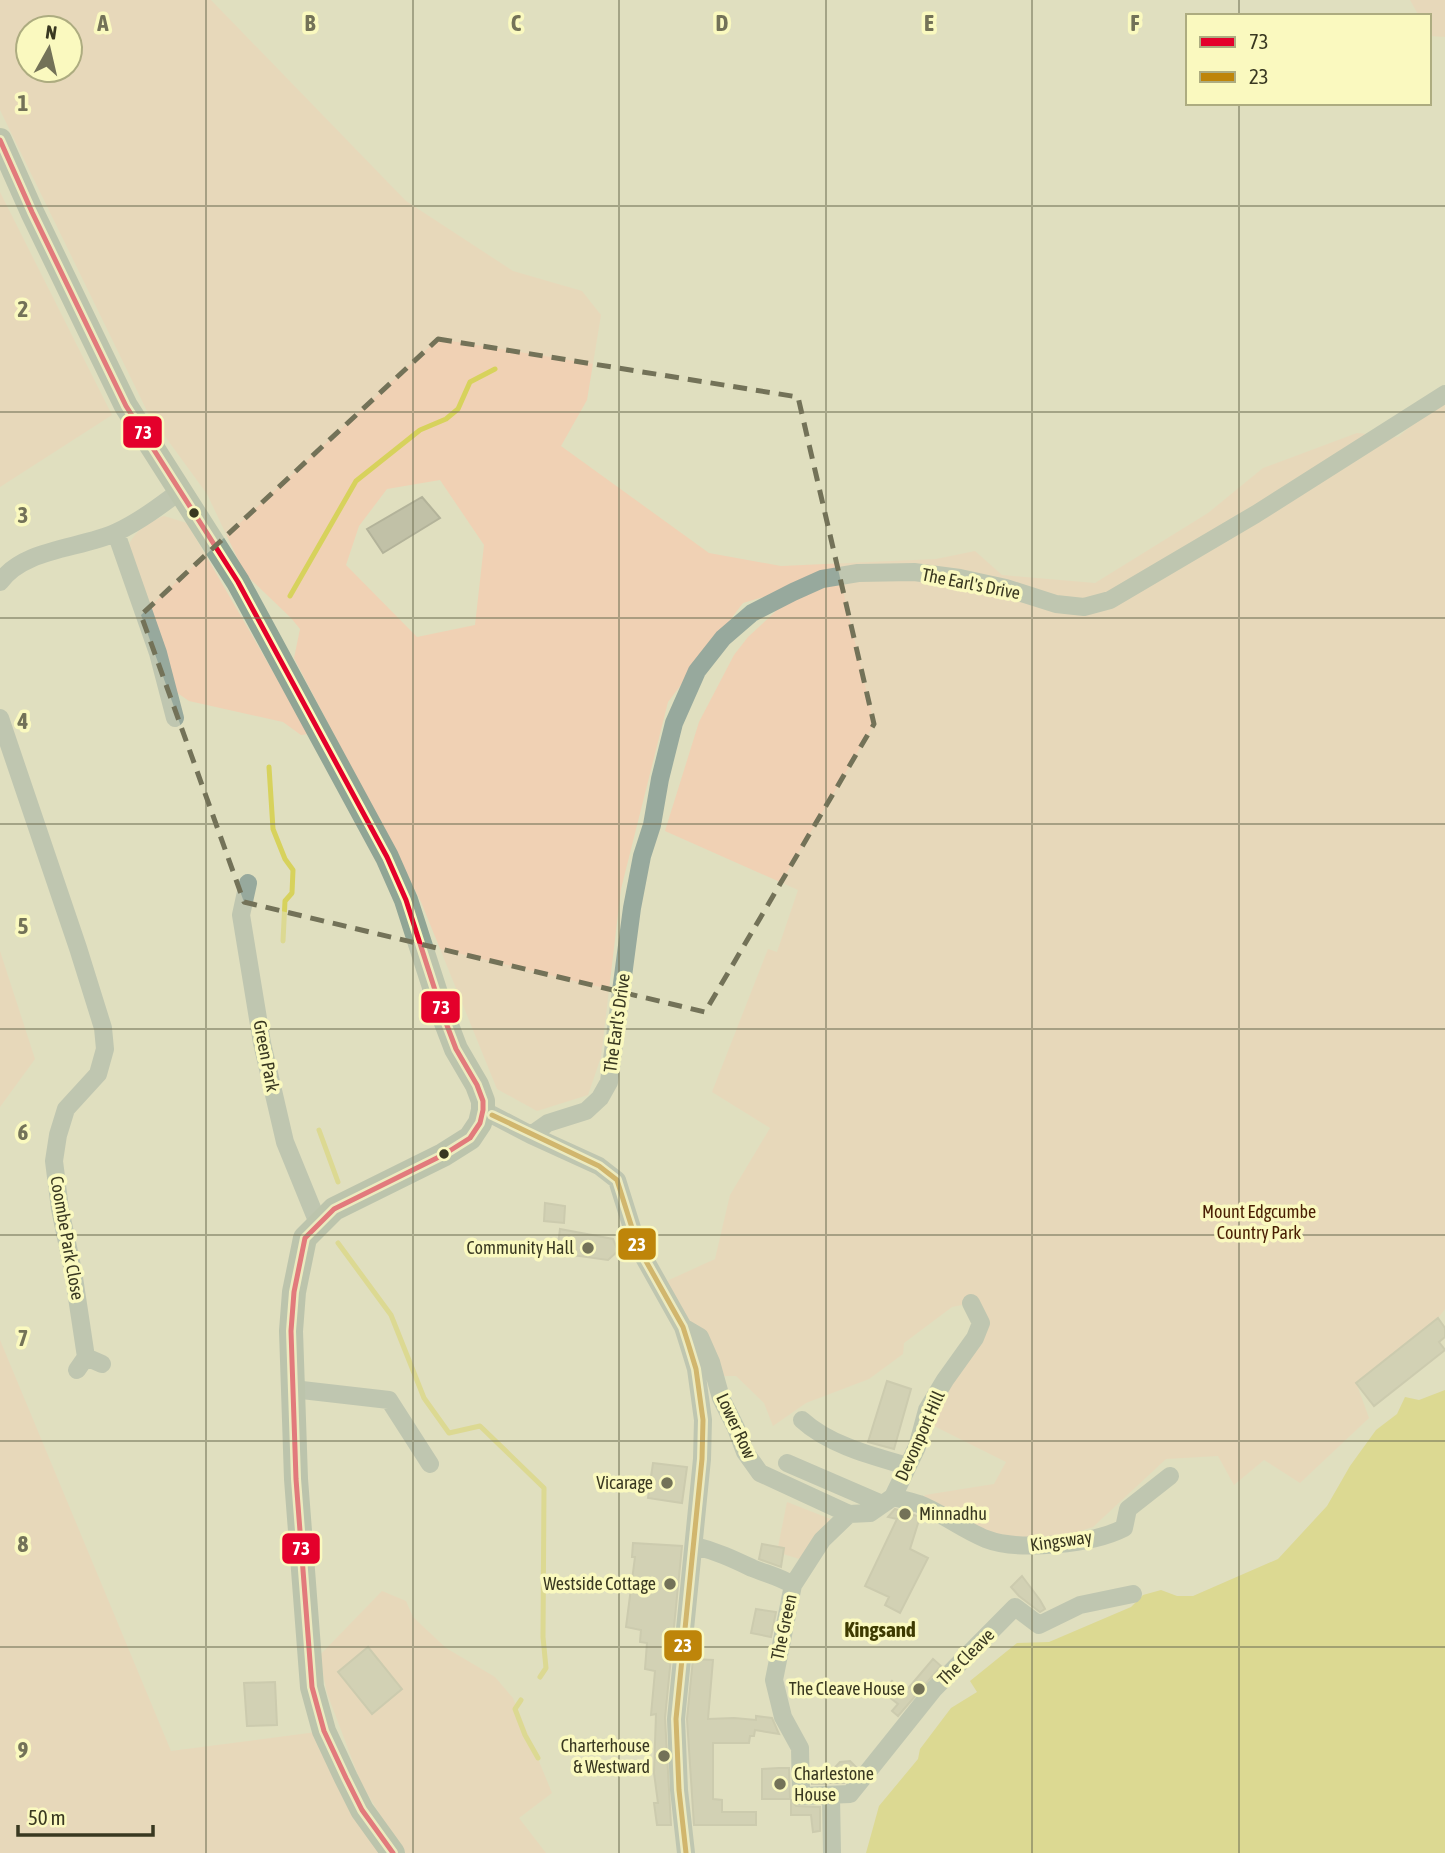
<svg xmlns="http://www.w3.org/2000/svg" width="1445" height="1853" viewBox="0 0 1445 1853" font-family="'Asap Condensed',sans-serif">
	<style>
		.green { fill: #f0d1b4; fill-rule: evenodd }
		.water { fill: #d7d25c }
		.lines { fill: none; stroke-linecap: round; stroke-linejoin: round }
		.stream { stroke: #d7d25c; stroke-width: 5 }
		.building { fill: #c1c1a7; stroke: #b3b39a; stroke-width: 2 }
		.street { stroke: #97a99d; stroke-width: 18 }
		.secondary { stroke: #90a595; stroke-width: 24 }
		.bus-1-casing { stroke: #faf9bf; stroke-width: 10 }
		.bus-2-casing { stroke: #faf9bf; stroke-width: 10 }
		.bus-1 { stroke: #e4002b; stroke-width: 5 }
		.bus-2 { stroke: #be850a; stroke-width: 5 }
		.marked { fill: none; stroke: #737258; stroke-width: 5; stroke-dasharray: 14 9; stroke-linejoin: round }
		.grid { fill: none; stroke: #737258; stroke-width: 2; stroke-opacity: 0.55 }
		.bus-dot { fill: #393821; stroke: #faf9bf; stroke-width: 2.5 }
		.poi-dot { fill: #737258; stroke: #faf9bf; stroke-width: 2.5 }
		.labels { text-anchor: middle; stroke-width: 7; stroke-linejoin: round; paint-order: stroke }
		.street-label { font-size: 18px; fill: #393821; stroke: #faf9bf }
		.park-label { font-size: 18px; fill: #491d02; stroke: #faf9bf }
		.poi-label { font-size: 18px; fill: #393821; stroke: #faf9bf; text-anchor: end }
		.quarter-label { font-size: 21px; font-weight: bold; fill: #3e3b00; stroke: #faf9bf }
		.grid-label { font-size: 23px; text-anchor: middle; font-weight: bold; fill: #737258; stroke: #faf9bf; stroke-width: 7; stroke-linejoin: round; paint-order: stroke }
		.line-badge { stroke: #faf9bf; stroke-width: 2.5 }
		.badge-label { font-size: 19px; text-anchor: middle; font-weight: bold; fill: #fff }
	</style>
	<rect width="100%" height="100%" fill="#e0dfbf"/>
	<path class="green" d="M0 0H211L406 201 513 271 582 291 601 315 587 400 561 446 709 553 781 566 936 559 975 551 1002 575 1095 583 1208 513 1263 468 1357 433 1398 437 1445 397V1309L1438 1318 1356 1382 1369 1418 1300 1483 1264 1460 1234 1485 1218 1456 1166 1459 1093 1527 1068 1535 987 1540 920 1504 925 1495 994 1484 1006 1462 924 1421 975 1338 971 1303 952 1307 904 1343 903 1354 869 1379 806 1403 773 1426 764 1403 736 1376H714L658 1285 715 1259 730 1195 770 1128 712 1092 768 949 777 952 798 890 665 831 699 722 734 655 748 637 775 612 777 593 743 603 668 702 621 889 601 1057 588 1095 537 1111 497 1089 421 902 294 658 300 629 291 618 245 574 207 494 148 413 0 110ZM28 28H70V70H28ZM440 480 484 545 475 625 417 637 346 565 359 526 387 489Z
		M1410 0H1445V37L1431 36 1429 16H1419Z
		M0 192 112 415 0 487Z
		M164 516 187 523 309 734 301 735 283 722 189 701 176 692 129 544C137 529 148 522 164 516Z
		M0 951 35 1059 0 1107Z
		M0 1340 171 1751 324 1731 393 1853H0Z
		M787 1502 833 1520 803 1560 783 1554 784 1549 778 1547Z
		M382 1591 406 1601 413 1617 446 1648 495 1677 513 1698 552 1793 519 1818 546 1853H403L361 1783 327 1693 319 1656ZM368 1648 402 1689 373 1713 338 1672Z"/>
	<path class="water" d="M1445 1390V1853H866L879 1806 918 1759 920 1749 951 1708 977 1692 970 1681 1017 1643 1049 1642 1131 1607 1143 1595 1161 1590 1177 1596H1193L1278 1559 1327 1506 1350 1466 1376 1430 1397 1414 1405 1397 1419 1400Z"/>
	<g class="lines">
		<path class="stream" d="M290 596 356 481 420 430 446 419 458 409 470 382 495 369
			M269 767 273 829 285 859 293 870 292 893 285 901 283 941
			M319 1130 338 1182
			M338 1243 391 1315 424 1398 449 1433 480 1426 544 1488 543 1637 546 1668 540 1677
			M521 1700 515 1709 525 1735 538 1758"/>
	</g>
	<path class="building" d="M422 497 440 518 383 553 367 529Z
		M545 1203 565 1206 564 1223 544 1221Z
		M560 1229 613 1239 618 1251 608 1260 557 1253Z
		M1438 1318 1445 1328V1337L1439 1342 1445 1350 1374 1406 1356 1383Z
		M887 1381 911 1389 894 1449 868 1442Z
		M653 1463 687 1467 682 1503 648 1498Z
		M895 1509 920 1517 910 1549 928 1558 900 1613 885 1605 889 1597 865 1586 897 1519 888 1517Z
		M633 1543 682 1546 665 1718 671 1825H657L654 1803H658L654 1773 656 1714 651 1715 655 1671 645 1669 647 1643 640 1642 641 1630 626 1627 635 1557H632Z
		M762 1544 784 1548 781 1567 759 1559Z
		M1022 1576 1040 1600 1045 1609 1040 1612 1019 1596 1011 1587Z
		M756 1609 776 1612 771 1637 751 1633Z
		M368 1647 402 1689 372 1714 338 1672Z
		M693 1659 713 1660 708 1719 734 1718 756 1720V1716L772 1718 779 1734 755 1730 754 1736H750L749 1743H713V1799L722 1800V1812H756V1825H694L687 1719Z
		M933 1659 941 1666 898 1716 892 1711 898 1704 883 1692 892 1681 905 1692Z
		M275 1682 277 1725 247 1726 244 1683Z
		M850 1761 857 1768 844 1783H830L826 1780V1784H812V1775L826 1774V1777L840 1762Z
		M779 1768H789L790 1799H762V1769Z
		M791 1800 796 1806 820 1807V1831L813 1832 811 1815H791Z"/>
	<g class="lines">
		<path class="street" d="M116 533 158 653 175 718
			M0 582C24 548 81 549 117 532 140 521 160 506 180 491
			M0 718 78 948 103 1028 105 1049 98 1074 66 1109 58 1135 54 1161 60 1209 73 1271 86 1357
			M248 883 241 915 262 1043 285 1142 318 1223
			M483 1110 531 1135 599 1166 617 1180 638 1247 683 1327 689 1346 696 1369 703 1420 702 1459 676 1719 679 1790 686 1853
			M531 1135 548 1123 586 1111 600 1098 609 1082 632 908 642 856 652 825 660 779 674 723 697 671 723 638 752 613 793 592 822 579 858 573 914 572 960 578 1006 588 1056 604 1084 607 1110 600 1256 514 1445 394
			M683 1327 700 1337 711 1362 721 1398 736 1428 745 1452 760 1473 849 1514 870 1513 893 1497 917 1447 927 1410 945 1380 975 1338 981 1323 971 1303
			M77 1370 86 1357 102 1364
			M293 1389 389 1400 430 1464
			M802 1420C829 1445 873 1456 907 1466
			M787 1463 882 1504
			M893 1497C901 1499 910 1501 919 1504 942 1513 963 1530 986 1539 1019 1552 1093 1544 1124 1528L1128 1509 1170 1476
			M849 1514 822 1540 793 1585 774 1680 783 1717 800 1748 801 1796 850 1794 934 1689 1015 1607 1039 1625 1080 1605 1133 1594
			M695 1546C716 1551 733 1559 752 1568 767 1574 780 1577 793 1585
			M831 1797 832 1853"/>
		<path class="secondary" d="M0 140 32 212 126 406 238 582 387 857 406 900 443 1015 456 1049 477 1085 483 1101V1110L480 1123 470 1138 443 1155 334 1209 305 1238 294 1292 291 1331 296 1479 312 1687 324 1731 346 1778 362 1810 393 1853"/>
		<g class="bus-1-casing">
			<path id="bus-1" d="M0 140 32 212 126 406 238 582 387 857 406 900 443 1015 456 1049 477 1085 483 1101V1110L480 1123 470 1138 443 1155 334 1209 305 1238 294 1292 291 1331 296 1479 312 1687 324 1731 346 1778 362 1810 393 1853"/>
		</g>
		<g class="bus-2-casing">
			<path id="bus-2" d="M492 1115 599 1166 617 1180 638 1247 683 1327 689 1346 696 1369 703 1420 702 1459 676 1719 679 1790 686 1853"/>
		</g>
		<use href="#bus-1" class="bus-1"/>
		<use href="#bus-2" class="bus-2"/>
	</g>
	<path d="M0 0H1445V1853H0ZM438 339 798 397 874 724 705 1012 244 902 141 615Z" fill="#e0dfbf" fill-opacity=".55" fill-rule="evenodd"/>
	<path class="marked" d="M438 339 798 397 874 724 705 1012 244 902 141 615Z"/>
	<path class="grid" d="M206 0V1853M413 0V1853M619 0V1853M826 0V1853M1032 0V1853M1239 0V16M1239 103V1853M0 206H1445M0 412H1445M0 618H1445M0 824H1445M0 1029H1445M0 1235H1445M0 1441H1445M0 1647H1445"/>
	<g class="bus-dot">
		<circle cx="194" cy="513" r="6"/>
		<circle cx="444" cy="1154" r="6"/>
	</g>
	<g class="poi-dot">
		<circle cx="588" cy="1248" r="7"/>
		<circle cx="667" cy="1483" r="7"/>
		<circle cx="905" cy="1514" r="7"/>
		<circle cx="670" cy="1584" r="7"/>
		<circle cx="919" cy="1689" r="7"/>
		<circle cx="664" cy="1756" r="7"/>
		<circle cx="780" cy="1784" r="7"/>
	</g>
	<g class="labels">
		<g class="street-label">
			<text transform="translate(971 584) rotate(11)" y="6">The Earl's Drive</text>
			<text transform="translate(617 1023) rotate(-82)" y="6">The Earl's Drive</text>
			<text transform="translate(266 1056) rotate(79)" y="6">Green Park</text>
			<text transform="translate(67 1238) rotate(80)" y="6">Coombe Park Close</text>
			<text transform="translate(736 1426) rotate(65)" y="6">Lower Row</text>
			<text transform="translate(920 1436) rotate(-66)" y="6">Devonport Hill</text>
			<text transform="translate(1061 1541) rotate(-8)" y="6">Kingsway</text>
			<text transform="translate(784 1627) rotate(-78)" y="6">The Green</text>
			<text transform="translate(966 1657) rotate(-45)" y="6">The Cleave</text>
		</g>
		<g class="park-label">
			<text x="1259" y="1218">Mount Edgcumbe<tspan x="1259" dy="21">Country Park</tspan></text>
		</g>
		<g class="poi-label">
			<text x="574" y="1254">Community Hall</text>
			<text x="653" y="1489">Vicarage</text>
			<text x="919" y="1520" text-anchor="start">Minnadhu</text>
			<text x="656" y="1590">Westside Cottage</text>
			<text x="905" y="1695">The Cleave House</text>
			<text x="650" y="1752">Charterhouse<tspan x="650" dy="21">&amp; Westward</tspan></text>
			<text x="794" y="1780" text-anchor="start">Charlestone<tspan x="794" dy="21">House</tspan></text>
		</g>
		<g class="quarter-label">
			<text x="880" y="1637">Kingsand</text>
		</g>
	</g>
	<g class="grid-label">
		<text x="103" y="31">A</text>
		<text x="310" y="31">B</text>
		<text x="516" y="31">C</text>
		<text x="722" y="31">D</text>
		<text x="929" y="31">E</text>
		<text x="1135" y="31">F</text>
		<text x="23" y="111">1</text>
		<text x="23" y="317">2</text>
		<text x="23" y="523">3</text>
		<text x="23" y="729">4</text>
		<text x="23" y="934">5</text>
		<text x="23" y="1140">6</text>
		<text x="23" y="1346">7</text>
		<text x="23" y="1552">8</text>
		<text x="23" y="1758">9</text>
	</g>
	<g class="line-badge">
		<rect x="122" y="415" width="41" height="34" rx="7" fill="#e4002b"/>
		<rect x="420" y="990" width="41" height="34" rx="7" fill="#e4002b"/>
		<rect x="617" y="1227" width="40" height="34" rx="7" fill="#be850a"/>
		<rect x="281" y="1532" width="40" height="33" rx="7" fill="#e4002b"/>
		<rect x="663" y="1629" width="40" height="33" rx="7" fill="#be850a"/>
	</g>
	<g class="badge-label">
		<text x="143" y="439">73</text>
		<text x="441" y="1014">73</text>
		<text x="637" y="1251">23</text>
		<text x="301" y="1555">73</text>
		<text x="683" y="1652">23</text>
	</g>
	<rect x="1186" y="14" width="245" height="91" fill="#faf9bf" stroke="#adac80" stroke-width="2"/>
	<rect x="1200" y="37" width="35" height="10" fill="#e4002b" stroke="#adac80" stroke-width="2"/>
	<text x="1249" y="49" font-size="21" fill="#393821">73</text>
	<rect x="1200" y="72" width="35" height="10" fill="#be850a" stroke="#adac80" stroke-width="2"/>
	<text x="1249" y="84" font-size="21" fill="#393821">23</text>
	<g transform="translate(49 49) rotate(8)"><circle r="33" fill="#faf9bf" stroke="#adac80" stroke-width="2"/>
	<path d="M0-5L12 26L0 18L-12 26Z" fill="#737258"/>
	<text y="-10" font-size="19" font-weight="bold" text-anchor="middle" fill="#393821">N</text>
	</g>
	<path d="M18 1825v10h135v-10" fill="none" stroke="#393821" stroke-width="3.5"/>
	<text x="28" y="1825" font-size="21" fill="#393821" stroke="#faf9bf" stroke-width="5" paint-order="stroke">50 m</text>
</svg>
